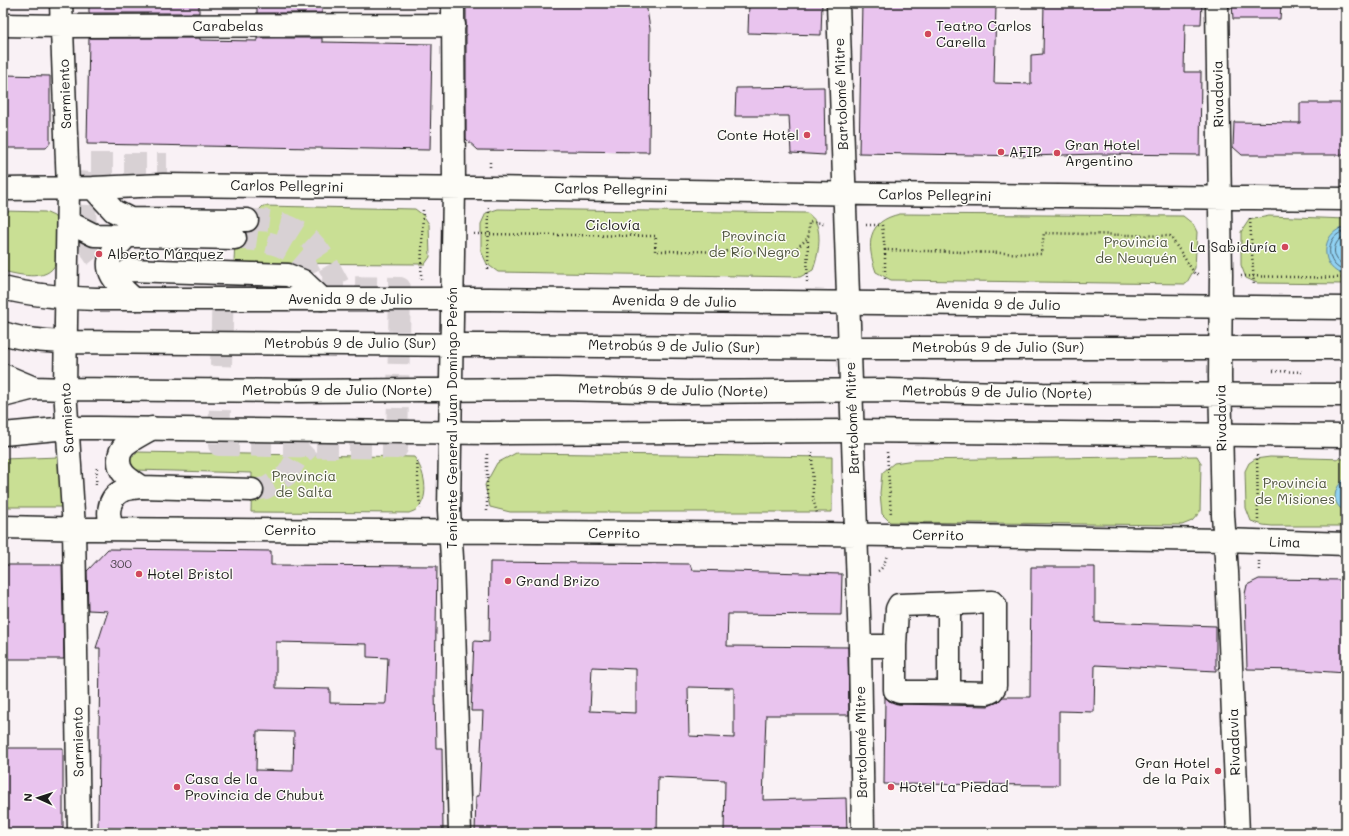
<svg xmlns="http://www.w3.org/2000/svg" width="1349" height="836" viewBox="0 0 1349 836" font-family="Mali,sans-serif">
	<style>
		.green { fill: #c9df94; stroke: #727e58 }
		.water { fill: #90d1f2; stroke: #62899c }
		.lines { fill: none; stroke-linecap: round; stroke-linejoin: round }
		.shore { stroke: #4a6472; stroke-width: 1 }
		.building { fill: #e9c4ee; stroke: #1c1c1c; fill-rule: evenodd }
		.minor-tunnel { stroke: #d8d1d4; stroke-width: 22; stroke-dasharray: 22 11; stroke-linecap: butt }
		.minor-casing { stroke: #1c1c1c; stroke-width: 25 }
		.highway-casing { stroke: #1c1c1c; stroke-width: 25 }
		.path { stroke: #1c1c1c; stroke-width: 2.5; stroke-dasharray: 1 3; stroke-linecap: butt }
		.minor { stroke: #fdfcf7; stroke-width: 22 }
		.highway { stroke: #fdfcf7; stroke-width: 22 }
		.poi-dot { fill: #d1495b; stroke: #fdfcf7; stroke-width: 1.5 }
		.labels { text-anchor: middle; stroke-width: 3; stroke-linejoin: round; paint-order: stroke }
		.number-label { font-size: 12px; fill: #4f4650 }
		.street-label { font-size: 14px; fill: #1c1c1c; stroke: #fdfcf7 }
		.poi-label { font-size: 14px; fill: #1c1c1c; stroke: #fdfcf7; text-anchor: start }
		.park-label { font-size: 14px; fill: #505640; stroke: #fdfcf7 }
	</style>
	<rect width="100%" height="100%" fill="#f9f1f5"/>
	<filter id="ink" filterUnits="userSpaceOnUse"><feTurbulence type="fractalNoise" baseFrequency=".025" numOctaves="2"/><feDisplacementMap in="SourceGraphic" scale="8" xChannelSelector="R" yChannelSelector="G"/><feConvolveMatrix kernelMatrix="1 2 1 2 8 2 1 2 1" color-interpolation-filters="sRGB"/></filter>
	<g filter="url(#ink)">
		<path class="green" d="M263 206 415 209 423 215 429 224 430 257 425 264H421L234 263 235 238 247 212H257Z
			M498 209 807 213C810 215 814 219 816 222 822 237 818 256 813 270L800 277 498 272 487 264 481 251V224L486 213Z
			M3 211 45 212 54 216 57 220C57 232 59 247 57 258 53 284 20 275 3 271Z
			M900 214 1183 216 1193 224 1197 232 1195 268 1186 284 891 280 876 272C866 244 867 221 900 214Z
			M1269 216 1346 219V284L1257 283 1246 278 1241 265V232L1249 220Z
			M137 452 414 457C424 469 431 497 417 509 415 511 411 512 409 513L251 512 252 473 135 470C128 464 130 457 137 452Z
			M516 453 832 457V512H510L490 507 485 485 497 463Z
			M1197 456 1201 463 1200 512 1192 521 1182 525 890 522 882 514 880 493 882 473 894 463 914 460Z
			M59 457 63 507H3V459Z
			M1270 457 1346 459V526H1272L1263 525 1251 521 1246 508 1245 471 1249 463 1255 459Z"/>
		<path class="water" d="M1346 227V275C1319 271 1319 231 1346 227Z
			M1346 478V512C1330 504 1333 487 1346 478Z"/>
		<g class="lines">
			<path class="shore" d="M1346 231C1324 234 1324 267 1346 271
				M1346 236C1330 241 1331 261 1346 266"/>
		</g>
		<path class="building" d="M89 3H199V13H89Z
			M257 3H322V13H257Z
			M466 3H646L650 29 649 152 478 150 466 139Z
			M749 3H822L821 35 748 33Z
			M862 3 996 6 994 83 1031 84V55L1043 54 1044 3H1202L1201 24H1185L1184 72H1201L1200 155 1097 154 1029 156 859 153Z
			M1232 3H1281L1280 19H1233Z
			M89 38H200V40L257 41V38H322V42L432 44 430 150 87 144Z
			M3 75 50 76V143L46 148H3Z
			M824 87 825 155 791 153 789 116H735L736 88Z
			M1300 103H1346V155H1242L1233 147 1234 122 1300 123Z
			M108 549 271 551V565L437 566 435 689 436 748H442L443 833H168V829L98 828 100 648H96L108 611 88 610 87 571ZM276 642 367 644V657L388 658 386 702 385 704 330 703V689L276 688ZM257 731 294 732 293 771 256 770Z
			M490 562 690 564 692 570 842 574 841 615 728 614 727 646 848 647 849 715H766L763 800 846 798 847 833H724L725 780 658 777 657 833H475L476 796H479L483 711H471L474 641 489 642ZM592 667 636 669V713L590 711ZM688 687 734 688V738L689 736Z
			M3 565H62L64 659H3Z
			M1031 567H1095V622L1216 626V671L1095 665 1094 712 1059 711V785L884 784 885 697 889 701 899 704 988 706 998 702 1003 697H1030Z
			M1259 579 1346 580V673L1301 670 1247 669 1245 594 1247 585Z
			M3 748H63V833H3Z"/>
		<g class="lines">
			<path class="minor-tunnel" d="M247 220C256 220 266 220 275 222 313 231 323 255 340 287
				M235 238C258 240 283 242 300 259 308 266 312 277 316 286
				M126 269C117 269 108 268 100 262 78 243 87 190 88 164H167
				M223 285 400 288 397 448 219 445Z
				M252 490 266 488 287 475 297 458 310 446"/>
			<g class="minor-casing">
				<path id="minor" d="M61 3 68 188 65 389 74 528 79 833
					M453 3 454 188 449 510 452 558 460 833
					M838 3 860 646 863 833
					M1217 3 1221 275 1220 377 1223 515 1227 572 1238 833
					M3 25 62 26 454 25
					M93 188 114 211 130 219 247 220
					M3 189 93 188 163 185 490 188 874 194 1346 199
					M68 222 94 235 235 238
					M128 235C123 241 117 246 113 252 100 272 121 287 134 299
					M129 270 288 275 303 281 322 299
					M3 333C24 340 44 341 65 342L886 348H1346
					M3 375 34 388 65 389 295 391 556 389 689 392 886 390 1043 394 1346 395
					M3 396 34 388
					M141 487C131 480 118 474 119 459 119 454 121 449 125 445 133 438 143 434 152 428
					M3 527 94 529 823 534 1224 540 1346 544
					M113 529C107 517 107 500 120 492 126 488 135 488 141 487L252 490
					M860 646H895L897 609 899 605 992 602 995 605V686L992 691 988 693 949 692V604
					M895 646V690L899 692H949"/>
			</g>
			<g class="highway-casing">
				<path id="highway" d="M3 288C34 296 65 298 96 299H488L1346 308
					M3 434 68 428H99L488 433 852 431 1346 436"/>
			</g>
			<path class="path" d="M490 167V159
				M1250 219 1254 286
				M866 225H882L885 250 1041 254 1044 233 1170 236 1195 274H1200
				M474 234 656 236 655 251 788 252 798 247 808 238 809 222 825 223
				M885 250V283
				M488 269 489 208
				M1241 276 1346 278
				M421 279 423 208
				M807 282 808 239
				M1273 371 1302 372
				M812 452 813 499 817 513
				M887 452 891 515
				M1257 455 1258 520
				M417 461 420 509
				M96 485 97 466
				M487 511V454
				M1259 561V573
				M878 571C884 568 885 561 887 555"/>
			<use href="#minor" class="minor"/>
			<use href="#highway" class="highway"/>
		</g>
	</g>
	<g class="poi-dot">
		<circle cx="928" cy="34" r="4"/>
		<circle cx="807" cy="135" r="4"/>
		<circle cx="1001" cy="152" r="4"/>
		<circle cx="1057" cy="153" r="4"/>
		<circle cx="1285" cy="247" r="4"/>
		<circle cx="99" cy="254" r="4"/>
		<circle cx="139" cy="574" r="4"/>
		<circle cx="508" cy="581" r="4"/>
		<circle cx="1218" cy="771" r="4"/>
		<circle cx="177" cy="787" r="4"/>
		<circle cx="891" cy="787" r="4"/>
	</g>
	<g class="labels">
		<g class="number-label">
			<text x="121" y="568">300</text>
		</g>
		<g class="street-label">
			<text x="228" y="31">Carabelas</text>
			<text transform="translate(65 94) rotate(-92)" y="5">Sarmiento</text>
			<text transform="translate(841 94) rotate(-92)" y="5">Bartolomé Mitre</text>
			<text transform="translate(1218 94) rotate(-91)" y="5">Rivadavia</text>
			<text transform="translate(287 186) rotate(1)" y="5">Carlos Pellegrini</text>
			<text transform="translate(611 189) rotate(1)" y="5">Carlos Pellegrini</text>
			<text transform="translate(935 195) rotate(1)" y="5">Carlos Pellegrini</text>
			<text x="613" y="230">Ciclovía</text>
			<text x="350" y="304">Avenida 9 de Julio</text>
			<text transform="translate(674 301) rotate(1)" y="5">Avenida 9 de Julio</text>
			<text transform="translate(998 304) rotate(1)" y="5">Avenida 9 de Julio</text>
			<text x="350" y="348">Metrobús 9 de Julio (Sur)</text>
			<text transform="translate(674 346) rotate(1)" y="5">Metrobús 9 de Julio (Sur)</text>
			<text x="998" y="352">Metrobús 9 de Julio (Sur)</text>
			<text x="337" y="395">Metrobús 9 de Julio (Norte)</text>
			<text transform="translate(673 390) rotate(1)" y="5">Metrobús 9 de Julio (Norte)</text>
			<text transform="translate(997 392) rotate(1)" y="5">Metrobús 9 de Julio (Norte)</text>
			<text transform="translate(67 418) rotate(-93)" y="5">Sarmiento</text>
			<text transform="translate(452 418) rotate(-90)" y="5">Teniente General Juan Domingo Perón</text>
			<text transform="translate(852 418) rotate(-92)" y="5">Bartolomé Mitre</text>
			<text transform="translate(1221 418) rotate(-91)" y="5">Rivadavia</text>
			<text x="290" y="535">Cerrito</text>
			<text x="614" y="538">Cerrito</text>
			<text transform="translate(938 535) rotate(1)" y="5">Cerrito</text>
			<text transform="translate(1285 542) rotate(2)" y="5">Lima</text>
			<text transform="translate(78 742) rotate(-91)" y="5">Sarmiento</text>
			<text transform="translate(861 742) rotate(-91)" y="5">Bartolomé Mitre</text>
			<text transform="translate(1234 742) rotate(-92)" y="5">Rivadavia</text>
		</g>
		<g class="poi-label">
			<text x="936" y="31">Teatro Carlos<tspan x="936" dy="16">Carella</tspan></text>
			<text x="799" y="140" text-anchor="end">Conte Hotel</text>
			<text x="1065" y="150">Gran Hotel<tspan x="1065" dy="16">Argentino</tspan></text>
			<text x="1009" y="157">AFIP</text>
			<text x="1277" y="252" text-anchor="end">La Sabiduría</text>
			<text x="107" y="259">Alberto Márquez</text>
			<text x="147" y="579">Hotel Bristol</text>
			<text x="516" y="586">Grand Brizo</text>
			<text x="1210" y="768" text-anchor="end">Gran Hotel<tspan x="1210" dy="16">de la Paix</tspan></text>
			<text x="185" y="784">Casa de la<tspan x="185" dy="16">Provincia de Chubut</tspan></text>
			<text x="899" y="792">Hotel La Piedad</text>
		</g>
		<g class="park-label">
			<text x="754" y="241">Provincia<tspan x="754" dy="16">de Río Negro</tspan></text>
			<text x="1136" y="247">Provincia<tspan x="1136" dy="16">de Neuquén</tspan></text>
			<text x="304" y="481">Provincia<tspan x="304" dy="16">de Salta</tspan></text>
			<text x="1295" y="488">Provincia<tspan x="1295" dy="16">de Misiones</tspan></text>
		</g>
	</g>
	<rect width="1349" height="836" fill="none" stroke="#fdfcf7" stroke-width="16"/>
	<rect x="8" y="8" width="1333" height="820" fill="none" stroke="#1c1c1c" stroke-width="1.5" filter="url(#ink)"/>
	<g transform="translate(38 798) rotate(273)" stroke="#fdfcf7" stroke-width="3" paint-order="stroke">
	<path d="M0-3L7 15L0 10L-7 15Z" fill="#1c1c1c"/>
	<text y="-6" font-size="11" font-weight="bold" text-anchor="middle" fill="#1c1c1c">N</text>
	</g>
</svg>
